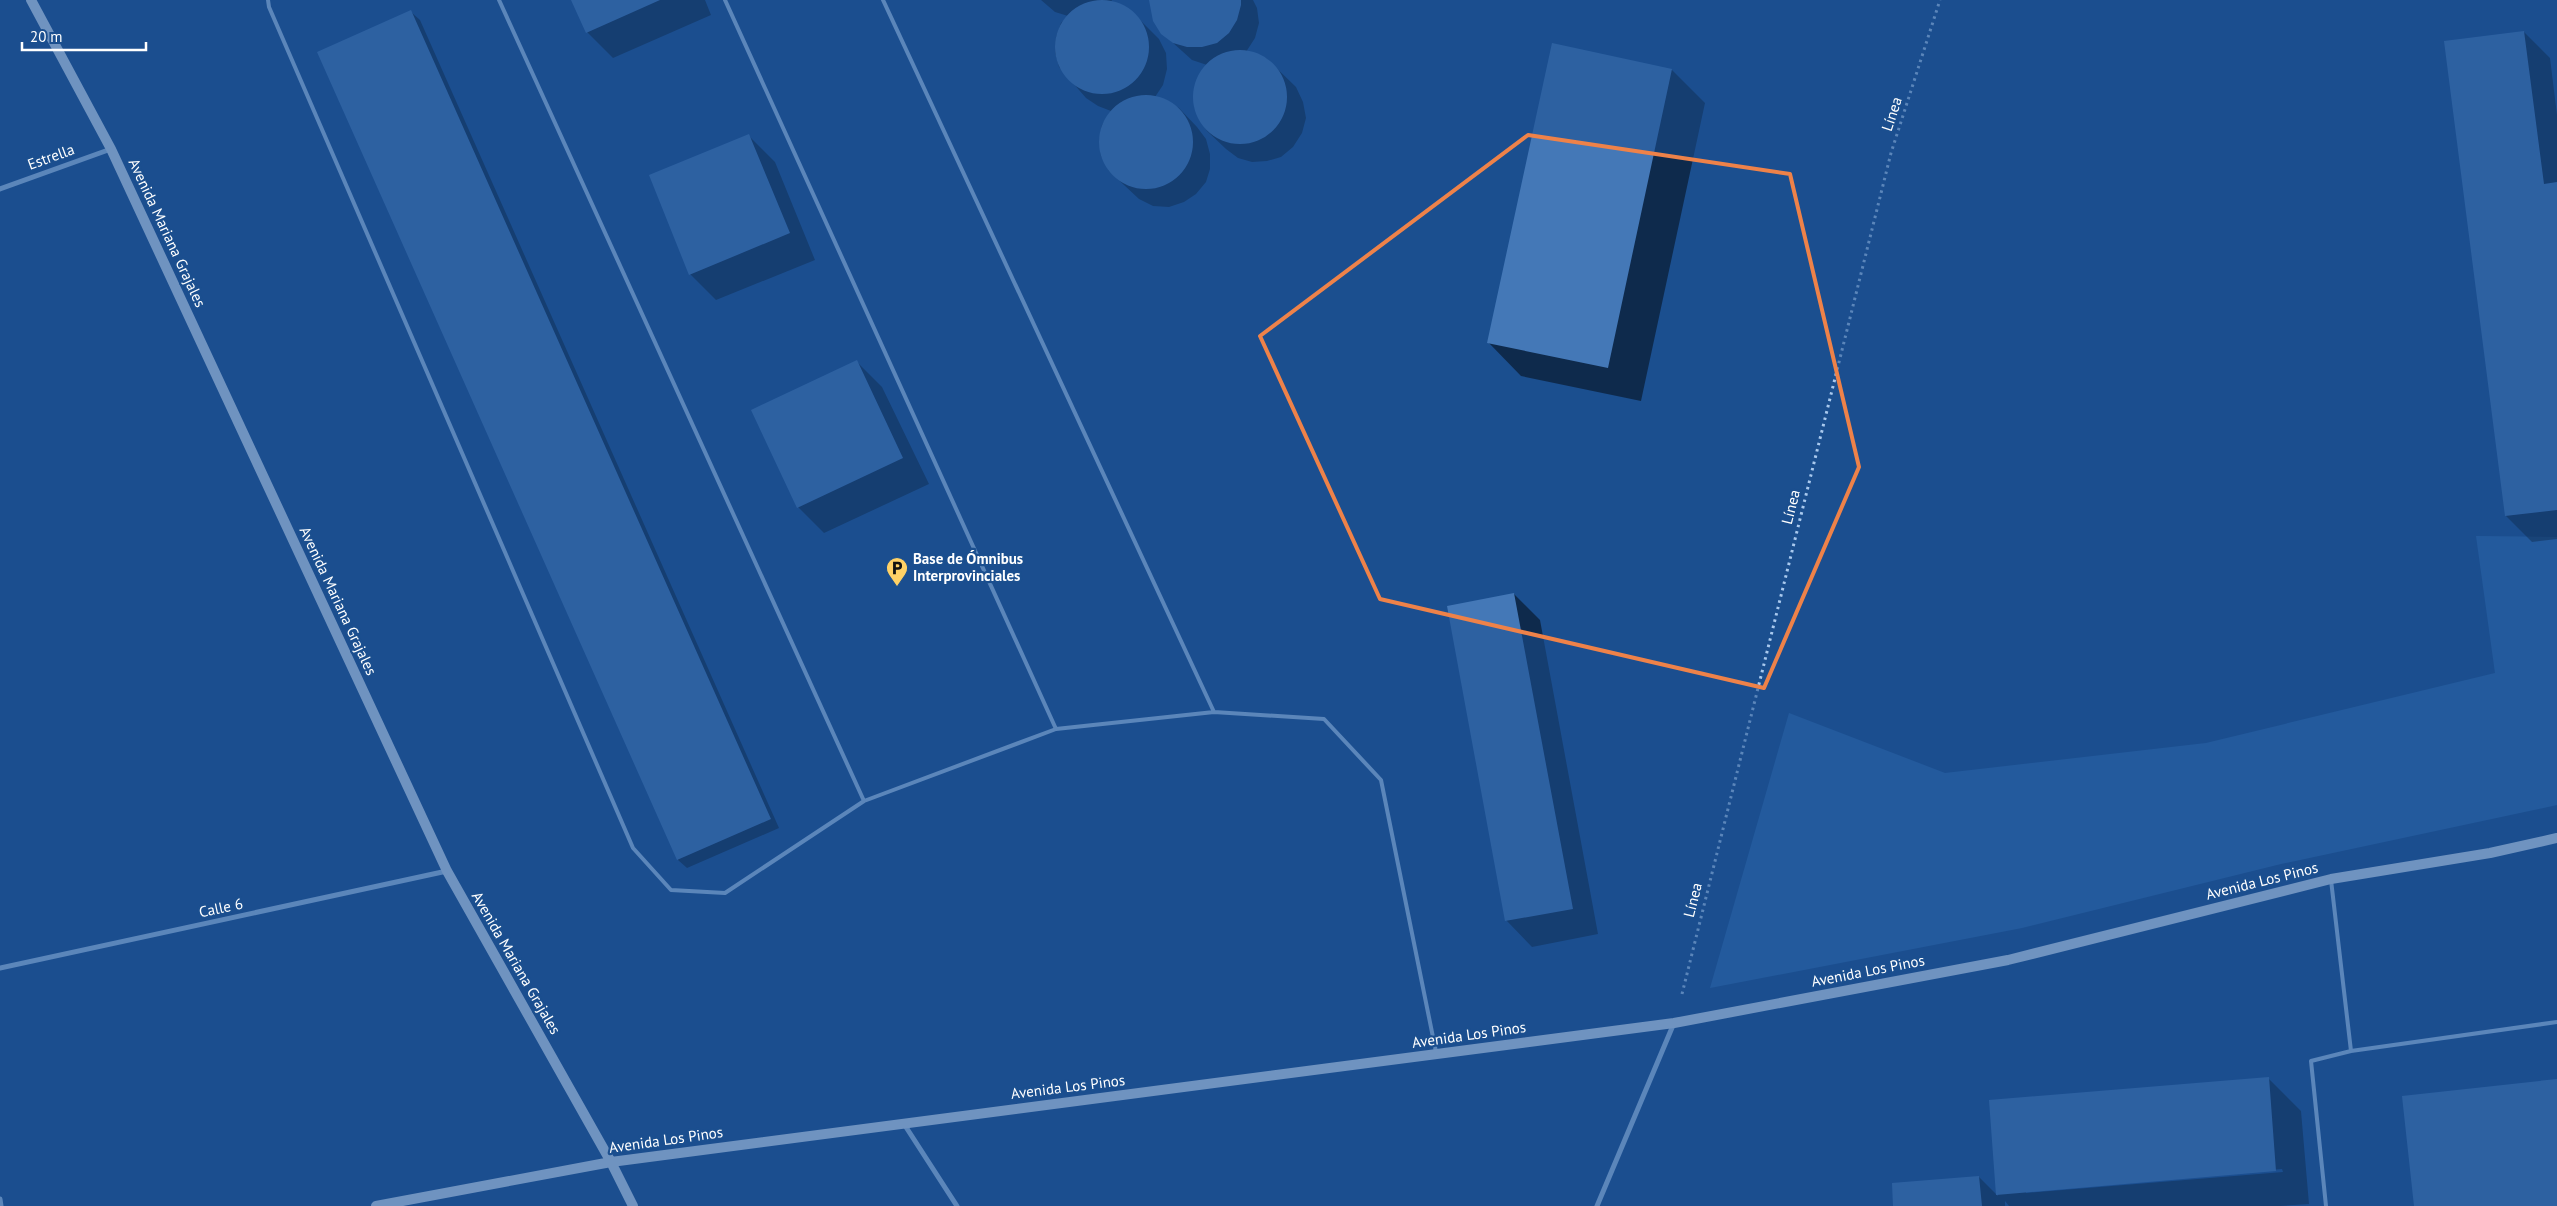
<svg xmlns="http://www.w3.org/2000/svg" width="2557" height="1206" viewBox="0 0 2557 1206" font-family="'PT Sans',sans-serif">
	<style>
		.green { fill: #2e69ad }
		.shadow { fill: #0007; fill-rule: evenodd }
		.building { fill: #4478b7 }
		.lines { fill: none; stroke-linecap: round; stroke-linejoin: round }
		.path { stroke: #a9c9ee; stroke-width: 3; stroke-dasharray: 2.5 4; stroke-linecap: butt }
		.lane { stroke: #a9c9ee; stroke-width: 4 }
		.street { stroke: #a9c9ee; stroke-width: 5 }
		.secondary { stroke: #d6e6fa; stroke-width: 10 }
		.marked { fill: none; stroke: #ee8249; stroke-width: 4; stroke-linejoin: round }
		.labels { text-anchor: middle; stroke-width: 4.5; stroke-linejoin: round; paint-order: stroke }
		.street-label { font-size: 15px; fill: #fff; stroke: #1b4f8f }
		.poi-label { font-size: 15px; font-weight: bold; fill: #fff; stroke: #1b4f8f; text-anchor: start }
	</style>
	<rect width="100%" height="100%" fill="#1b4f8f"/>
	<path class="green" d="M2476 536 2557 537V805L2281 864 2022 928 1710 988 1789 713 1945 773 2206 743 2495 673Z"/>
	<path class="shadow" d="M572 0H705L711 15 613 58 587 32Z
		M1041 0H1112L1111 2 1130 10 1159 39 1166 53 1167 69 1163 85 1155 97 1166 100 1179 108 1197 127 1206 139 1210 154V169L1206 182 1196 194 1184 202 1169 207 1153 206 1139 199 1109 171 1101 156 1099 141 1102 125 1111 111 1098 106 1086 98 1059 67 1055 52 1056 37 1061 23 1068 16 1055 12Z
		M1150 0H1253L1257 8 1259 23 1255 38 1246 52 1266 58 1296 87 1303 102 1306 118 1302 133 1293 147 1281 157 1267 161 1252 162 1238 158 1226 149 1207 131 1199 119 1194 105V90L1199 76 1207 65 1192 60 1162 33 1154 21Z
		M411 12 420 20 779 828 687 868 678 860 319 53Z
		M2524 32 2550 58 2557 115V539L2532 542 2506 516Z
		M1553 45 1672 70 1705 103 1641 401 1521 376 1488 342Z
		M749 136 775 162 815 260 716 300 690 274Z
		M856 361 882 387 929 484 824 533 798 507Z
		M1514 594 1540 620 1598 934 1532 947 1506 920Z
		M2268 1078 2301 1111 2309 1204 2280 1206H2009L2005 1201V1206H1895L1979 1177 1998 1196 1990 1102ZM2282 1169 2283 1172 2026 1193V1191Z"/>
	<path class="building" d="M1055 47a47 47 0 1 1 94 0a47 47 0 1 1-94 0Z
		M571 0H660L586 33Z
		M1149 0H1241V5L1237 20 1229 33 1217 43 1202 47H1187L1173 43 1161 34 1153 21Z
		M411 10 771 819 677 860 317 52Z
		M2524 31 2544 184 2557 182V510L2505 516 2444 41Z
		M1552 43 1672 69 1608 368 1487 343Z
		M1193 97a47 47 0 1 1 94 0a47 47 0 1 1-94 0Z
		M1099 142a47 47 0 1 1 94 0a47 47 0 1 1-94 0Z
		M749 134 790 233 689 275 649 175Z
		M857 360 903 458 797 508 751 410Z
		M1514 593 1573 909 1505 921 1447 606Z
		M2269 1077 2276 1171 1996 1195 1989 1100Z
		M2557 1079V1206H2414L2402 1096Z
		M1979 1176 1982 1206H1893L1892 1183Z"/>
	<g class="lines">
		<path class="path" d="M1682 994 1891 153 1940 0"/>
		<path class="lane" d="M268 0 269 7 633 848 671 890 725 893 864 801 1056 729 1214 712
			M499 0 864 801
			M725 0 1056 729
			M883 0 1214 712 1324 719 1381 780 1436 1052
			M2331 880 2351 1051
			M2326 1206 2311 1061 2351 1051 2557 1022"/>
		<path class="street" d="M0 189 111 149
			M0 968 447 871
			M904 1124 957 1206
			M0 1199 1 1206
			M1597 1206 1674 1023"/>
		<path class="secondary" d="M31 0 111 149 447 871 611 1162 633 1206
			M376 1206 611 1162 1674 1023 2008 960 2331 879 2490 853 2557 838"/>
	</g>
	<path d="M0 0H2557V1206H0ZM1528 135 1790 174 1859 467 1764 688 1380 599 1260 336Z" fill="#1b4f8f" fill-opacity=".55" fill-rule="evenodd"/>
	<path class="marked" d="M1528 135 1790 174 1859 467 1764 688 1380 599 1260 336Z"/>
	<defs>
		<g id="parking-pin" transform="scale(1.125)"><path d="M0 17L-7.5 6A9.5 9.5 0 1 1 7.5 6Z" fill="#ffd166" stroke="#1b4f8f"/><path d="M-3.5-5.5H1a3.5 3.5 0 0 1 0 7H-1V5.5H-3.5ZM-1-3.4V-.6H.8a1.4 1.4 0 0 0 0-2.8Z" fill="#111"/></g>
	</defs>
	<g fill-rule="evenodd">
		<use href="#parking-pin" x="897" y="568"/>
	</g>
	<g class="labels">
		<g class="street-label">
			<text transform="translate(1892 114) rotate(-72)" y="5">Línea</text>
			<text transform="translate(51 157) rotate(-20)" y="5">Estrella</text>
			<text transform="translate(167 233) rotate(65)" y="5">Avenida Mariana Grajales</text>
			<text transform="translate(1791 507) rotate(-76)" y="5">Línea</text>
			<text transform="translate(338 601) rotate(65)" y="5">Avenida Mariana Grajales</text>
			<text transform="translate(2262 881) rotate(-14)" y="5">Avenida Los Pinos</text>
			<text transform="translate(1693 900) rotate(-76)" y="5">Línea</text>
			<text transform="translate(221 908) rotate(-12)" y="5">Calle 6</text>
			<text transform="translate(516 963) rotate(60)" y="5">Avenida Mariana Grajales</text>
			<text transform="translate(1868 971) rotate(-11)" y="5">Avenida Los Pinos</text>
			<text transform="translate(1469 1035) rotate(-8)" y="5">Avenida Los Pinos</text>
			<text transform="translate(1068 1087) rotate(-7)" y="5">Avenida Los Pinos</text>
			<text transform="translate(666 1140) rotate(-8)" y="5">Avenida Los Pinos</text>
		</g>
		<g class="poi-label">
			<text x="913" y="564">Base de Ómnibus<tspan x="913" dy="17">Interprovinciales</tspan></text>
		</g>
	</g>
	<path d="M22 42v8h124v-8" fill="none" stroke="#ffffff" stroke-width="2.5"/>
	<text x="30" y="42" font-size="15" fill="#ffffff" stroke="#1b4f8f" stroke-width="4" paint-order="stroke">20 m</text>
</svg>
